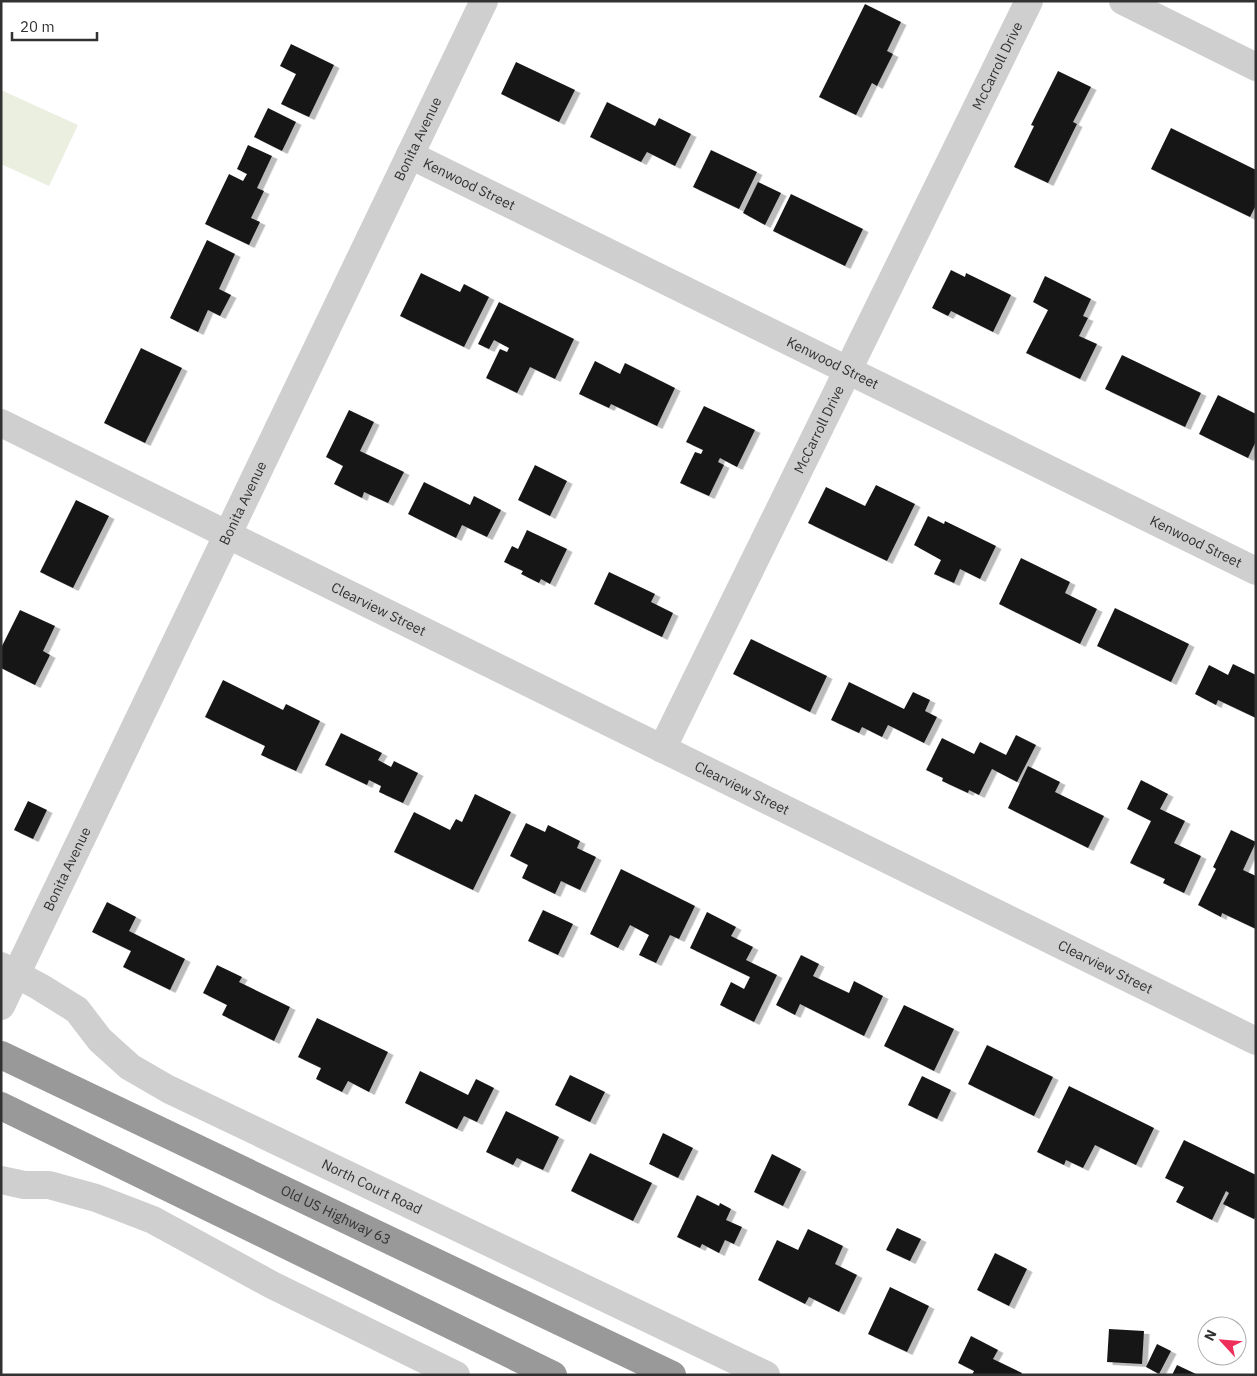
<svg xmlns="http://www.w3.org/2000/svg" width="1257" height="1376" viewBox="0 0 1257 1376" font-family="'IBM Plex Sans',sans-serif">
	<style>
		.green { fill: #ebefe0 }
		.building { fill: #191919; filter: url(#shadow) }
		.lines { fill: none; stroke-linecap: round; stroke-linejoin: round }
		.minor { stroke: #cfcfcf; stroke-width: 28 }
		.highway { stroke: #999; stroke-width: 28 }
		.labels { text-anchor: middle; stroke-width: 5; stroke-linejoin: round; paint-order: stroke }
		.street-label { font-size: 14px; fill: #323232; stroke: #fff }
	</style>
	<defs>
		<filter id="shadow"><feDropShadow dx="5.5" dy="3" stdDeviation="0" flood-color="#0004"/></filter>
	</defs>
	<rect width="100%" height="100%" fill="#fff"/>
	<path class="green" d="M1 90 78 125 49 186 1 164Z"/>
	<path class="building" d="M865 4 901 22 887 51 893 54 877 86 872 83 856 115 819 97Z
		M291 44 334 65 309 117 281 104 296 74 280 66Z
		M516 62 575 90 559 122 501 94Z
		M1058 71 1091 87 1073 122 1077 124 1048 183 1014 167 1034 126 1031 125Z
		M607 102 655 126 659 118 691 134 675 166 647 152 641 162 590 137Z
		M268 108 296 122 282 151 254 137Z
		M1171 128 1256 170V205L1250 217 1151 169Z
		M248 145 272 156 257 188 264 191 251 218 260 222 249 245 205 224 229 174 243 181 247 174 237 169Z
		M711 150 757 172 739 209 693 187Z
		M758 182 781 193 765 225 743 213Z
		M791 194 863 229 845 266 773 231Z
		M207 240 235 254 219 289 231 295 220 316 208 310 198 332 170 318Z
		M951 270 965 277 966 273 1011 295 993 332 951 311 948 316 932 308Z
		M421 273 460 292 464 284 489 297 464 347 400 316Z
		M1045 276 1091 299 1083 316 1088 318 1079 336 1097 344 1080 379 1026 353 1048 310 1033 302Z
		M499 302 574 339 555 379 530 367 517 393 486 378 500 349 507 352 509 348 494 340 489 349 478 344Z
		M141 348 182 368 145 443 104 423Z
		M1122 355 1201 393 1185 427 1105 389Z
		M595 361 620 374 625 363 675 388 657 426 611 404 609 408 579 394Z
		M1218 395 1256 414V441L1248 458 1199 434Z
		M704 406 755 430 737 467 720 458 718 462 724 465 709 496 680 483 695 452 701 454 703 450 686 442Z
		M349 410 374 422 360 451 404 472 388 503 364 492 362 498 334 484 343 466 326 457Z
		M535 465 567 481 550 516 518 500Z
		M424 482 470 505 474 496 501 510 487 537 462 525 456 538 408 514Z
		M876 485 915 504 887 561 808 523 826 487 865 506Z
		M76 500 109 516 73 588 40 572Z
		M928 516 944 524 945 521 996 546 980 579 960 569 954 583 934 574 941 560 914 545Z
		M527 530 567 549 550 584 541 579 539 583 521 574 523 571 504 562 512 546 518 549Z
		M1021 558 1070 582 1065 593 1097 609 1080 644 999 604Z
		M609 572 655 594 651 602 673 613 662 637 594 604Z
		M1115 608 1189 644 1171 682 1097 646Z
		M20 610 55 626 43 651 50 655 35 685 1 668V648Z
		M751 639 827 676 810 712 733 674Z
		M1233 664 1256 675V718L1218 700 1216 705 1195 694 1209 665 1228 675Z
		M223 680 283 710 286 704 320 721 296 771 261 755 265 746 205 717Z
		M849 682 904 709 913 692 930 700 925 711 937 717 924 743 888 725 882 737 862 727 859 733 831 720Z
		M341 733 382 753 378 760 391 767 394 761 418 773 403 803 379 792 381 786 369 780 367 785 325 765Z
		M1016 735 1036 745 1017 782 992 769 979 795 969 790 968 793 942 781 943 778 926 770 942 738 974 754 980 742 1006 755Z
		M1028 766 1060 782 1055 792 1104 816 1088 848 1008 808Z
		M1141 780 1168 794 1160 809 1185 821 1174 843 1201 856 1184 893 1163 883 1165 879 1130 863 1151 821 1127 809Z
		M475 794 511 812 473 890 394 852 414 812 450 830 456 819 462 822Z
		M28 801 47 810 33 839 14 830Z
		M526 823 545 832 548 825 580 841 577 848 596 857 580 890 561 881 555 894 522 878 528 865 510 856Z
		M1231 830 1256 842 1243 870 1256 876V929L1222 913 1221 917 1198 905 1216 869 1213 867Z
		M621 869 695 906 679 939 670 935 656 963 639 955 649 935 630 925 618 948 590 934Z
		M107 902 136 917 129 931 185 959 170 990 123 967 131 951 92 932Z
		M543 910 573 924 558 955 528 941Z
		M707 912 736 927 731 936 753 947 746 960 777 975 754 1022 720 1005 731 982 744 989 750 977 690 948Z
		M801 955 819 964 813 976 849 993 854 981 883 996 864 1036 800 1004 795 1015 776 1005Z
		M217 965 242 977 239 982 290 1007 274 1041 222 1015 227 1005 203 993Z
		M904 1005 954 1029 934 1071 884 1046Z
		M317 1018 388 1052 369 1092 348 1081 342 1092 316 1079 321 1068 298 1057Z
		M987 1045 1053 1077 1034 1116 968 1084Z
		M420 1071 468 1095 476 1079 494 1088 477 1122 464 1116 457 1129 405 1103Z
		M570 1075 605 1092 590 1122 555 1105Z
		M922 1076 951 1090 937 1119 908 1105Z
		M1069 1086 1154 1128 1136 1165 1095 1145 1083 1168 1066 1160 1064 1165 1037 1152Z
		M506 1111 559 1137 543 1170 517 1158 513 1165 486 1152Z
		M663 1133 693 1148 678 1178 649 1164Z
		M1184 1140 1256 1175V1216L1254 1219 1223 1204 1229 1193 1226 1191 1212 1220 1176 1202 1184 1187 1165 1178Z
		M590 1153 652 1183 633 1221 571 1191Z
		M772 1154 801 1169 783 1206 754 1192Z
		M697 1195 719 1206 720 1203 731 1209 726 1220 742 1227 734 1244 725 1240 719 1253 702 1244 700 1248 677 1237Z
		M897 1228 921 1239 910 1261 886 1250Z
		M808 1229 843 1246 835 1264 857 1275 839 1312 809 1297 805 1304 758 1280 777 1240 798 1250Z
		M995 1253 1027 1269 1009 1306 977 1290Z
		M890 1287 929 1306 907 1352 868 1334Z
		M1109 1329 1144 1331 1142 1364 1107 1362Z
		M971 1336 998 1350 993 1359 1022 1373 1021 1375H972L974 1371 958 1363Z
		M1157 1344 1171 1351 1159 1374 1146 1367Z
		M1177 1365 1198 1375H1172Z"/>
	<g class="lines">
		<g class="minor">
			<path d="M1123 1 1256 67"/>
			<path id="s1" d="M410 155 1256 571"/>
			<path id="s2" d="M1 423 1256 1041"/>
			<path id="s3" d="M662 749 1029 1"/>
			<path id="s4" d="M1 966 40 987 77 1010 100 1040 130 1067 168 1089 766 1375"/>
			<path id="s5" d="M1 1006 484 1"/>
			<path d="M1 1180 24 1185H49L96 1198 153 1220 272 1285 456 1375"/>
		</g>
		<g class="highway">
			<path id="s6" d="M1 1055 672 1375"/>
			<path d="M1 1106 553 1375"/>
		</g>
	</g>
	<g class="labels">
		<g class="street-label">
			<text dy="5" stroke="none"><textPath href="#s3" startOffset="761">McCarroll Drive</textPath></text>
			<text dy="5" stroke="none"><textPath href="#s5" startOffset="962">Bonita Avenue</textPath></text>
			<text dy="5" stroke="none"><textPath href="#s1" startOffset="66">Kenwood Street</textPath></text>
			<text dy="5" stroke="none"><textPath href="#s1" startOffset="471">Kenwood Street</textPath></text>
			<text dy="5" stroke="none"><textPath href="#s3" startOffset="356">McCarroll Drive</textPath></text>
			<text dy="5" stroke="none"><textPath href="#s5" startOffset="558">Bonita Avenue</textPath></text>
			<text dy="5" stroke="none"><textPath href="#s1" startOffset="876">Kenwood Street</textPath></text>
			<text dy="5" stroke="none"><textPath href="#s2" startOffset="421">Clearview Street</textPath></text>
			<text dy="5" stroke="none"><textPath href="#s2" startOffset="826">Clearview Street</textPath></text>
			<text dy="5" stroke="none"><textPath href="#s5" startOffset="152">Bonita Avenue</textPath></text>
			<text dy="5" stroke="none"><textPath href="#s2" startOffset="1231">Clearview Street</textPath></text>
			<text dy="5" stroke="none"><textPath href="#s4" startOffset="436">North Court Road</textPath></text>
			<text dy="5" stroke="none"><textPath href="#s6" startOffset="371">Old US Highway 63</textPath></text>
		</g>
	</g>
	<rect width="1257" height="1376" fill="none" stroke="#323232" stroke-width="5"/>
	<g transform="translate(1222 1341) rotate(296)"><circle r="24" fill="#ffffff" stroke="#adadad"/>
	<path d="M0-4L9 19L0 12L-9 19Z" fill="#ee2f5b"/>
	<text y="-8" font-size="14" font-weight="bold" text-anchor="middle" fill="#323232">N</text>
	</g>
	<path d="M12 32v8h85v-8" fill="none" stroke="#323232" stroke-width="2.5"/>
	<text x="20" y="32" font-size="15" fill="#323232" stroke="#ffffff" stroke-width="4" paint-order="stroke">20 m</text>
</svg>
